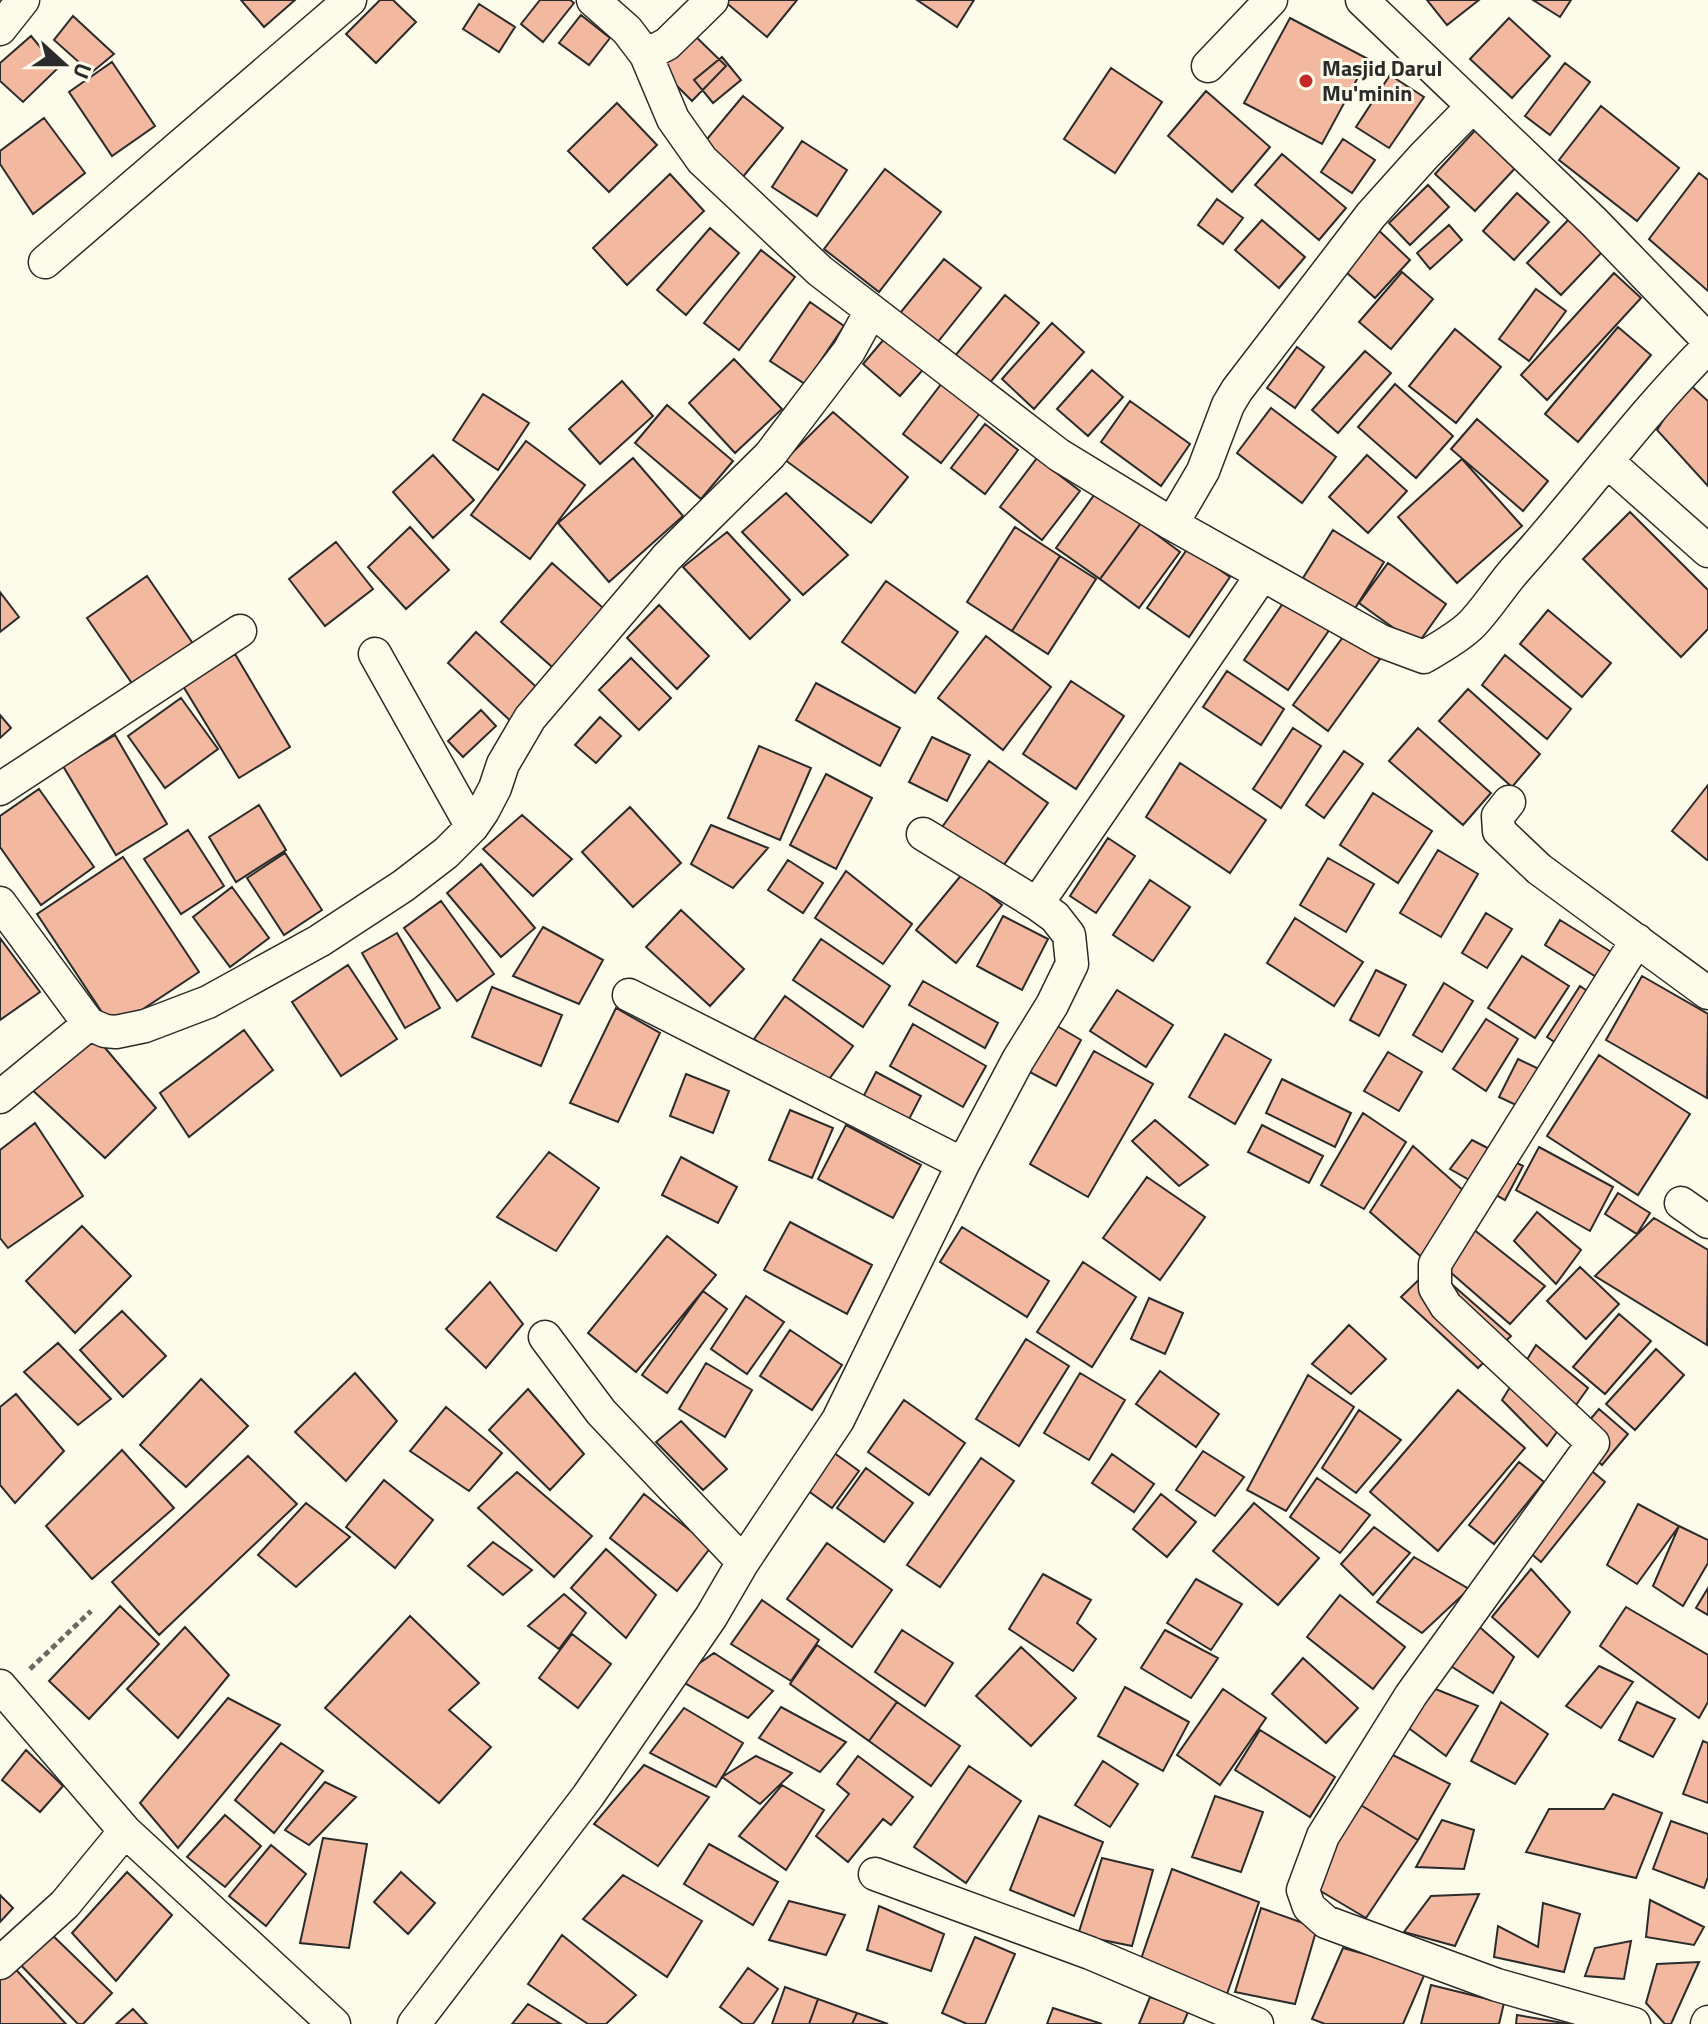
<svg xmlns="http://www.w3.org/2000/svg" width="1708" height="2024" viewBox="0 0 1708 2024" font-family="'Titillium Web',sans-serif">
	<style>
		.building { fill: #f2b8a0; stroke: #2b2b2b; stroke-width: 2 }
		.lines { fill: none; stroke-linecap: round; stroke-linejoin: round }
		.street-casing { stroke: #2b2b2b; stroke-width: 35 }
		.path { stroke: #6a6964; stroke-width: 5; stroke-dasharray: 6 4; stroke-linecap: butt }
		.street { stroke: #fdfbea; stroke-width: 32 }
		.poi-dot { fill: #c62828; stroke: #fdfbea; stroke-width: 3 }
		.labels { text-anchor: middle; stroke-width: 6; stroke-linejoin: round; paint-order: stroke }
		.poi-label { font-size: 22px; font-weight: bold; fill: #2b2b2b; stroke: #fdfbea; text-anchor: start }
	</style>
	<rect width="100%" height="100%" fill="#fdfbea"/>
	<path class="building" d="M241 0H295L264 27Z
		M380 0H393L416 22 376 63 346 34Z
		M540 0H570L574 3 543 42 521 24Z
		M723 0H797L767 37Z
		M917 0H974L957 27Z
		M1427 0H1479L1447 25Z
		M1533 0H1571L1560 17Z
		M479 4 515 27 499 52 463 29Z
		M581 15 610 38 589 65 559 43Z
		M73 16 114 54 91 73 54 40Z
		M1290 18 1368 59 1322 144 1244 103Z
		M1509 18 1550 56 1512 98 1470 59Z
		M690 31 726 66 692 101 656 65Z
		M31 36 58 68 23 102 0 81V63Z
		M722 57 741 80 713 103 694 80Z
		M112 62 155 126 112 156 69 92Z
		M1565 63 1590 82 1550 135 1525 116Z
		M1111 68 1162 102 1115 173 1064 139Z
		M1390 75 1424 97 1389 148 1356 127Z
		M1206 91 1270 147 1232 192 1168 136Z
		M743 96 783 128 742 178 702 145Z
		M617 103 657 145 609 192 568 151Z
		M1601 106 1679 168 1637 221 1559 160Z
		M44 118 85 173 33 214 0 164V151Z
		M1480 125 1520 163 1475 211 1435 174Z
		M1343 139 1375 160 1352 193 1321 172Z
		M802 141 847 170 817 216 772 187Z
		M1282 154 1346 208 1319 240 1255 185Z
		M885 169 941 212 879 292 824 249Z
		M1699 173 1708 180V291L1649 239Z
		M670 174 704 211 627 285 593 248Z
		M1428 185 1449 207 1410 245 1389 223Z
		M1517 193 1549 222 1514 260 1483 231Z
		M1217 199 1243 218 1223 244 1198 225Z
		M1571 217 1605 249 1561 295 1527 263Z
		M1262 220 1305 257 1279 288 1235 250Z
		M1373 225 1410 260 1375 298 1337 264Z
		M1449 225 1462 240 1430 269 1417 253Z
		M710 228 739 253 686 315 657 290Z
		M761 250 795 277 739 350 704 323Z
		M944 259 981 288 933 348 896 318Z
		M1402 272 1433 299 1391 349 1359 322Z
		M1614 273 1641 298 1547 400 1521 375Z
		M1536 289 1566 311 1529 361 1499 339Z
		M1005 295 1039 323 988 385 954 357Z
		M810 302 844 326 805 384 770 361Z
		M1052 323 1084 352 1034 409 1002 379Z
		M1618 327 1651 355 1578 442 1545 414Z
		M1455 329 1501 367 1456 423 1409 386Z
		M890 332 927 365 900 396 863 364Z
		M1297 347 1324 367 1295 408 1267 388Z
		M1365 351 1391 373 1338 433 1312 410Z
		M734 359 782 409 735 453 689 403Z
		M1092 370 1123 397 1088 436 1057 409Z
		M622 381 653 416 600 464 569 429Z
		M1687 382 1708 401V486L1657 430Z
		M942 383 980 413 941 463 903 434Z
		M1395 384 1453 436 1416 478 1358 427Z
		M483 394 529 423 498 470 453 440Z
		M1130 401 1190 444 1161 486 1101 442Z
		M667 405 733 461 701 499 635 443Z
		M1271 408 1336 457 1302 503 1237 453Z
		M833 412 908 477 871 523 785 460Z
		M1477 419 1548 481 1523 511 1451 449Z
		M985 424 1018 450 985 494 951 468Z
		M526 441 585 485 530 559 471 515Z
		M433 455 474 500 433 538 393 492Z
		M1367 455 1407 491 1368 533 1329 497Z
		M633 458 683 516 609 582 558 523Z
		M1037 458 1080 491 1042 540 1000 507Z
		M1462 459 1522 526 1457 583 1398 517Z
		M1097 491 1141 523 1100 579 1056 548Z
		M786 493 848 555 803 595 742 532Z
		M1630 512 1708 590V629L1681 657 1583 559Z
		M1141 523 1180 552 1139 608 1100 579Z
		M410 527 449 570 406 609 368 567Z
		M1015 527 1060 556 1012 631 967 602Z
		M1333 530 1384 562 1354 610 1303 578Z
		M727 532 790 600 750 639 683 567Z
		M336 542 373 589 325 626 289 579Z
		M1188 548 1230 577 1189 637 1147 608Z
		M1060 556 1096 579 1048 654 1012 631Z
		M552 563 610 614 559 673 501 622Z
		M1388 563 1446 604 1417 645 1359 603Z
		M147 576 200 654 140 695 87 618Z
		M886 581 958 632 915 693 842 642Z
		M0 592 19 617 0 632Z
		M1288 596 1332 626 1288 690 1244 660Z
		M659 605 709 656 677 689 627 638Z
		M1548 610 1611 663 1582 697 1520 644Z
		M476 632 544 694 515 725 448 663Z
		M1346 633 1380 659 1328 731 1293 705Z
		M986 636 1051 687 1003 750 938 698Z
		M235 654 290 747 239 778 183 686Z
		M1505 655 1571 709 1547 739 1482 685Z
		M631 658 671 698 639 730 599 690Z
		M1227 671 1284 709 1261 745 1203 707Z
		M1071 681 1124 716 1076 789 1023 754Z
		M816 683 900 728 880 766 796 720Z
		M1468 689 1540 754 1512 787 1439 721Z
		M181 698 218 749 165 788 128 736Z
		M481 710 496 726 463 757 448 741Z
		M0 715 11 728 0 738Z
		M600 717 621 736 596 763 575 745Z
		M1293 728 1321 746 1281 808 1253 789Z
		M1418 728 1491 793 1463 825 1389 761Z
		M115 735 167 824 116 855 63 766Z
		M932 737 970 755 947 801 909 782Z
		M759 746 811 768 780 840 728 818Z
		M1344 751 1363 764 1324 818 1306 805Z
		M989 761 1048 803 998 873 940 830Z
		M1180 763 1266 820 1230 873 1146 817Z
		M826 774 872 798 836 869 790 845Z
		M1708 785V860H1707L1672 831Z
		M39 789 94 867 41 905 0 847V816Z
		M1373 793 1432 831 1398 883 1340 845Z
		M259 805 286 850 236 882 209 837Z
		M630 807 681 863 633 907 582 852Z
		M522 815 572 859 533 896 483 849Z
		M711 825 768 848 733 888 691 864Z
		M188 830 224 886 181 914 144 859Z
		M1108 838 1135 856 1096 913 1070 896Z
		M1438 850 1478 874 1441 937 1400 913Z
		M285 853 322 910 284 935 247 878Z
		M123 857 199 972 113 1029 37 914Z
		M1328 858 1374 884 1346 932 1300 905Z
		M788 860 823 883 803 913 768 890Z
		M481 864 535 928 501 957 447 893Z
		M846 871 912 924 883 964 815 918Z
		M963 873 1002 905 956 963 916 930Z
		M1150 880 1190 907 1153 961 1113 935Z
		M232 887 269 938 230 967 193 917Z
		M441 901 494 974 457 1001 404 928Z
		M681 910 744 969 710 1006 646 947Z
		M1486 913 1512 929 1487 968 1462 953Z
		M1003 916 1048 939 1022 990 977 966Z
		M1295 918 1363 962 1334 1006 1267 963Z
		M1560 920 1621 958 1606 983 1545 945Z
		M543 927 603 960 579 1004 513 976Z
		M397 933 440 1008 405 1028 362 953Z
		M0 938 40 992 0 1020Z
		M821 939 890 986 863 1027 793 980Z
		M1522 956 1569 986 1535 1038 1488 1008Z
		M348 965 397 1039 341 1076 292 1002Z
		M1376 970 1406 985 1379 1036 1350 1020Z
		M1642 976 1708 1014 1707 1098 1606 1040Z
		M923 981 998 1023 985 1048 909 1005Z
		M1444 983 1473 1001 1442 1052 1413 1035Z
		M1580 986 1609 1006 1575 1056 1547 1037Z
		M492 987 562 1015 541 1066 472 1037Z
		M1117 990 1173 1025 1146 1067 1090 1031Z
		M785 996 853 1046 822 1089 754 1039Z
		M616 1008 660 1033 618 1122 570 1103Z
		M1486 1019 1518 1039 1486 1091 1453 1069Z
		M1052 1023 1081 1040 1056 1086 1026 1070Z
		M913 1024 986 1066 963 1107 890 1066Z
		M89 1029 156 1108 105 1158 27 1085Z
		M244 1030 273 1070 189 1137 160 1093Z
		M1225 1034 1271 1060 1235 1124 1189 1097Z
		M1094 1051 1153 1084 1088 1197 1030 1164Z
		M1388 1052 1422 1072 1399 1111 1364 1091Z
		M1599 1055 1690 1114 1638 1195 1547 1136Z
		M1518 1059 1560 1079 1542 1117 1499 1097Z
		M876 1072 921 1096 905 1127 860 1103Z
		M686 1074 729 1091 713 1133 670 1116Z
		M1282 1079 1351 1113 1335 1147 1266 1113Z
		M790 1110 833 1128 812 1178 769 1160Z
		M1363 1113 1406 1142 1364 1209 1321 1185Z
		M1155 1120 1208 1165 1179 1186 1132 1141Z
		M35 1123 83 1196 8 1248 0 1238V1150Z
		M846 1125 921 1165 893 1218 818 1179Z
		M1262 1125 1323 1156 1309 1183 1248 1152Z
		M1472 1140 1523 1166 1505 1200 1450 1169Z
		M1413 1146 1474 1200 1425 1260 1370 1212Z
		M1539 1147 1613 1187 1590 1231 1516 1190Z
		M549 1152 599 1188 556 1251 497 1217Z
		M681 1157 737 1187 718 1223 662 1195Z
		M1147 1177 1205 1217 1160 1280 1103 1238Z
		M1618 1193 1650 1213 1637 1234 1605 1214Z
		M1537 1212 1581 1250 1556 1284 1514 1241Z
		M1654 1218 1708 1250 1707 1345 1595 1276Z
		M1463 1221 1545 1286 1510 1324 1434 1258Z
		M790 1222 872 1265 847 1314 764 1270Z
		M82 1226 131 1276 75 1333 26 1281Z
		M962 1227 1049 1281 1027 1317 940 1262Z
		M667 1236 716 1275 636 1372 588 1333Z
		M1083 1262 1136 1297 1092 1367 1037 1332Z
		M1432 1267 1511 1336 1478 1368 1401 1297Z
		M1580 1267 1619 1304 1586 1339 1547 1301Z
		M490 1282 523 1324 486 1368 446 1329Z
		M703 1291 727 1309 667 1393 642 1375Z
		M746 1296 784 1322 747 1374 711 1349Z
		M1149 1298 1183 1313 1165 1354 1131 1339Z
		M122 1311 166 1356 123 1397 80 1350Z
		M1619 1314 1651 1341 1605 1394 1573 1367Z
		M1349 1325 1386 1359 1351 1394 1312 1364Z
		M790 1330 842 1365 812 1410 760 1376Z
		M1026 1339 1069 1366 1019 1446 976 1419Z
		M58 1343 111 1399 78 1425 24 1372Z
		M1536 1345 1588 1388 1547 1446 1502 1400Z
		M1656 1349 1684 1375 1635 1430 1606 1404Z
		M706 1363 752 1390 725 1437 679 1409Z
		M1160 1371 1219 1414 1196 1447 1136 1404Z
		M355 1373 397 1421 346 1481 295 1432Z
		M1080 1373 1125 1400 1089 1460 1044 1433Z
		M1308 1375 1354 1407 1286 1511 1247 1490Z
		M201 1379 248 1426 186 1487 140 1445Z
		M528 1389 584 1454 550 1490 489 1430Z
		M1458 1390 1525 1448 1438 1551 1370 1492Z
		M16 1394 64 1451 15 1503 0 1485V1407Z
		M904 1400 965 1443 929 1495 868 1452Z
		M446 1407 502 1453 469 1491 410 1451Z
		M1599 1409 1628 1434 1602 1465 1573 1440Z
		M1359 1410 1401 1440 1356 1493 1322 1468Z
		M681 1421 727 1469 703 1490 656 1442Z
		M826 1447 859 1471 832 1508 800 1485Z
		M122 1450 174 1508 92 1579 46 1526Z
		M1203 1451 1244 1477 1215 1516 1176 1490Z
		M1112 1454 1154 1484 1134 1512 1092 1483Z
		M248 1456 297 1504 159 1635 112 1582Z
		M1575 1457 1605 1482 1541 1562 1510 1536Z
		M981 1458 1014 1481 940 1587 907 1565Z
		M1519 1462 1544 1482 1494 1544 1469 1525Z
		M866 1468 913 1503 884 1542 837 1508Z
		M517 1472 592 1536 554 1577 478 1508Z
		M1317 1478 1370 1515 1340 1553 1290 1517Z
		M384 1480 433 1520 395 1568 346 1527Z
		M644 1494 711 1547 677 1591 610 1538Z
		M1161 1494 1196 1522 1167 1557 1133 1529Z
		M306 1503 350 1537 296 1587 258 1555Z
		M1254 1503 1319 1558 1278 1605 1213 1551Z
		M1638 1504 1679 1526 1637 1584 1607 1565Z
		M1679 1526 1708 1540V1563L1683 1606 1653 1586Z
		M1374 1527 1410 1553 1373 1595 1341 1564Z
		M493 1542 532 1570 503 1595 468 1566Z
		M827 1543 892 1590 852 1647 787 1599Z
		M606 1549 656 1595 626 1638 571 1588Z
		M1414 1557 1469 1589 1422 1633 1377 1602Z
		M1531 1569 1570 1612 1538 1657 1492 1617Z
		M1043 1574 1091 1600 1077 1623 1096 1639 1073 1671 1009 1629Z
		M1196 1579 1242 1604 1211 1650 1167 1623Z
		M1708 1588V1615L1696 1608Z
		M564 1594 586 1613 559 1649 528 1626Z
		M1340 1595 1405 1647 1373 1689 1307 1637Z
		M762 1600 819 1640 791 1681 731 1644Z
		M120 1606 159 1644 89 1719 49 1681Z
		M1626 1607 1708 1655V1702L1699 1718 1600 1646Z
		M410 1616 479 1683 449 1710 491 1747 439 1803 325 1708Z
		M1476 1624 1514 1657 1493 1693 1446 1663Z
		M185 1627 229 1675 178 1738 127 1689Z
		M902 1630 953 1663 925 1706 875 1672Z
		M1165 1630 1218 1658 1191 1698 1141 1668Z
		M572 1634 611 1664 578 1708 539 1678Z
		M817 1645 897 1702 869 1741 790 1684Z
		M1021 1647 1076 1698 1031 1746 976 1696Z
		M714 1653 773 1691 748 1718 677 1679Z
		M1303 1658 1358 1708 1326 1743 1272 1694Z
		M1599 1666 1633 1682 1601 1728 1566 1706Z
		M1428 1686 1478 1706 1446 1756 1402 1723Z
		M1125 1687 1189 1722 1163 1771 1098 1736Z
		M1223 1689 1266 1718 1220 1785 1177 1755Z
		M228 1698 280 1725 178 1848 140 1803Z
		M897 1702 960 1746 931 1786 869 1741Z
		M1501 1702 1548 1734 1515 1784 1471 1761Z
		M1637 1702 1675 1719 1653 1757 1619 1740Z
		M781 1707 846 1742 820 1772 759 1738Z
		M684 1708 743 1743 716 1787 650 1753Z
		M1260 1730 1335 1777 1310 1817 1235 1770Z
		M1703 1741 1708 1743V1803L1683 1794Z
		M281 1743 323 1771 274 1833 235 1800Z
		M26 1750 63 1786 40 1812 2 1780Z
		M1387 1752 1450 1784 1418 1840 1359 1804Z
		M756 1756 792 1773 760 1804 722 1777Z
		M858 1756 913 1797 891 1825 883 1819 848 1862 816 1836 849 1794 837 1784Z
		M1103 1761 1138 1784 1110 1827 1075 1805Z
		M644 1765 709 1797 658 1866 594 1824Z
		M969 1766 1021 1801 966 1883 914 1847Z
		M325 1782 356 1797 309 1845 285 1830Z
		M782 1785 824 1810 786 1870 739 1836Z
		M1613 1794 1662 1813 1636 1878 1526 1852 1549 1809H1604Z
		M1215 1796 1263 1812 1241 1872 1192 1857Z
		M1359 1804 1418 1840 1366 1918 1307 1883Z
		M225 1815 261 1846 225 1887 187 1857Z
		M1039 1816 1103 1842 1074 1916 1010 1890Z
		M1442 1820 1474 1830 1464 1869 1416 1867Z
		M1671 1821 1708 1834V1877L1704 1888 1653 1869Z
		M323 1838 367 1844 349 1948 300 1943Z
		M709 1844 778 1882 753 1925 684 1884Z
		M271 1845 306 1874 266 1926 229 1896Z
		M1102 1858 1153 1870 1132 1946 1078 1935Z
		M1172 1869 1259 1902 1227 1994 1140 1962Z
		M127 1872 172 1915 116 1981 72 1933Z
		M401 1872 435 1903 408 1934 374 1902Z
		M623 1875 702 1921 667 1977 583 1919Z
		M1479 1894 1455 1946 1404 1932 1431 1896Z
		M0 1895 13 1908 0 1922Z
		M1650 1900 1704 1927 1694 1945 1646 1937Z
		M789 1901 845 1915 826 1955 769 1940Z
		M1543 1903 1580 1914 1564 1972 1494 1957 1498 1926 1538 1947Z
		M879 1906 944 1934 931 1971 867 1950Z
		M1261 1908 1317 1928 1295 2004 1235 1992Z
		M45 1928 112 1993 83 2024H78L11 1955Z
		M562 1935 636 1995 606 2024H588L528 1984Z
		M975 1937 1015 1954 985 2024H967L942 2013Z
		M1631 1941 1624 1979 1585 1976 1595 1948Z
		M1343 1948 1426 1971 1403 2024H1325L1312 2019Z
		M9 1962 66 2024H0V1971Z
		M1699 1962 1671 2024H1665L1646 2003 1657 1964Z
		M748 1968 778 1989 753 2024H743L720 2007Z
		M1431 1985 1504 2003 1499 2024H1421Z
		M785 1987 818 1999 809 2024H772Z
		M1150 1997 1189 2010 1183 2024H1139Z
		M818 1999 857 2013 852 2024H809Z
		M528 2004 561 2024H512Z
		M1053 2008 1102 2024H1047Z
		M133 2009 147 2024H116Z
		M857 2013 888 2024H852Z
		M1517 2015 1569 2024H1516Z"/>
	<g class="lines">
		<g class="street-casing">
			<path id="street" d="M593 0 627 30 646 55 673 119 702 160 820 271 1059 455 1172 524 1381 641 1424 657C1440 647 1456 639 1470 626 1487 609 1500 587 1516 569 1582 496 1639 416 1708 347
				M1362 0 1594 222 1708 340
				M0 29 23 0
				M646 55 667 44 712 0
				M1208 66 1271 0
				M45 262 350 0
				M1608 462 1708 551
				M1172 524 1203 471 1228 405 1237 390 1371 215 1424 156 1472 107
				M375 654 472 827
				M0 789 240 631
				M1509 802 1498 816 1499 831 1539 869 1708 993
				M923 834 1037 904
				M0 903 89 1024
				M629 995 963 1164
				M0 1097 89 1024 105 1031 116 1032 145 1026 208 1002 319 941 403 886 446 853 472 827 483 811 495 788 503 764 530 718 667 557 770 455 849 351 871 311
				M1681 1203 1708 1222
				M545 1337 601 1412 743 1562
				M0 1686 125 1831 334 2024
				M875 1874 1090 1953 1257 2024
				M0 1963 65 1904 125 1831
				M414 2024 588 1796 711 1617 743 1562 838 1420 963 1164 1018 1060 1052 1005 1072 964 1069 935 1055 917 1037 904 1262 575
				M1634 2024 1497 1985 1326 1922 1309 1907 1303 1890 1323 1836 1411 1695 1593 1443 1446 1306 1435 1288V1264L1637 940
				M1707 2024 1708 2022"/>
		</g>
		<path class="path" d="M30 1669 91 1611"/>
		<use href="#street" class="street"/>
	</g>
	<circle class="poi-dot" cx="1306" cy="81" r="8"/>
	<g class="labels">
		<g class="poi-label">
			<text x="1322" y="76">Masjid Darul<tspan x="1322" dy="25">Mu'minin</tspan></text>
		</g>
	</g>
	<g transform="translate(64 64) rotate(111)" stroke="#fdfbea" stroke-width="6" paint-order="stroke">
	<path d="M0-6L14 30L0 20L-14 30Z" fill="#2b2b2b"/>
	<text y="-12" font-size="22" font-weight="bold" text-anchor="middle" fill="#2b2b2b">U</text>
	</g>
</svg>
